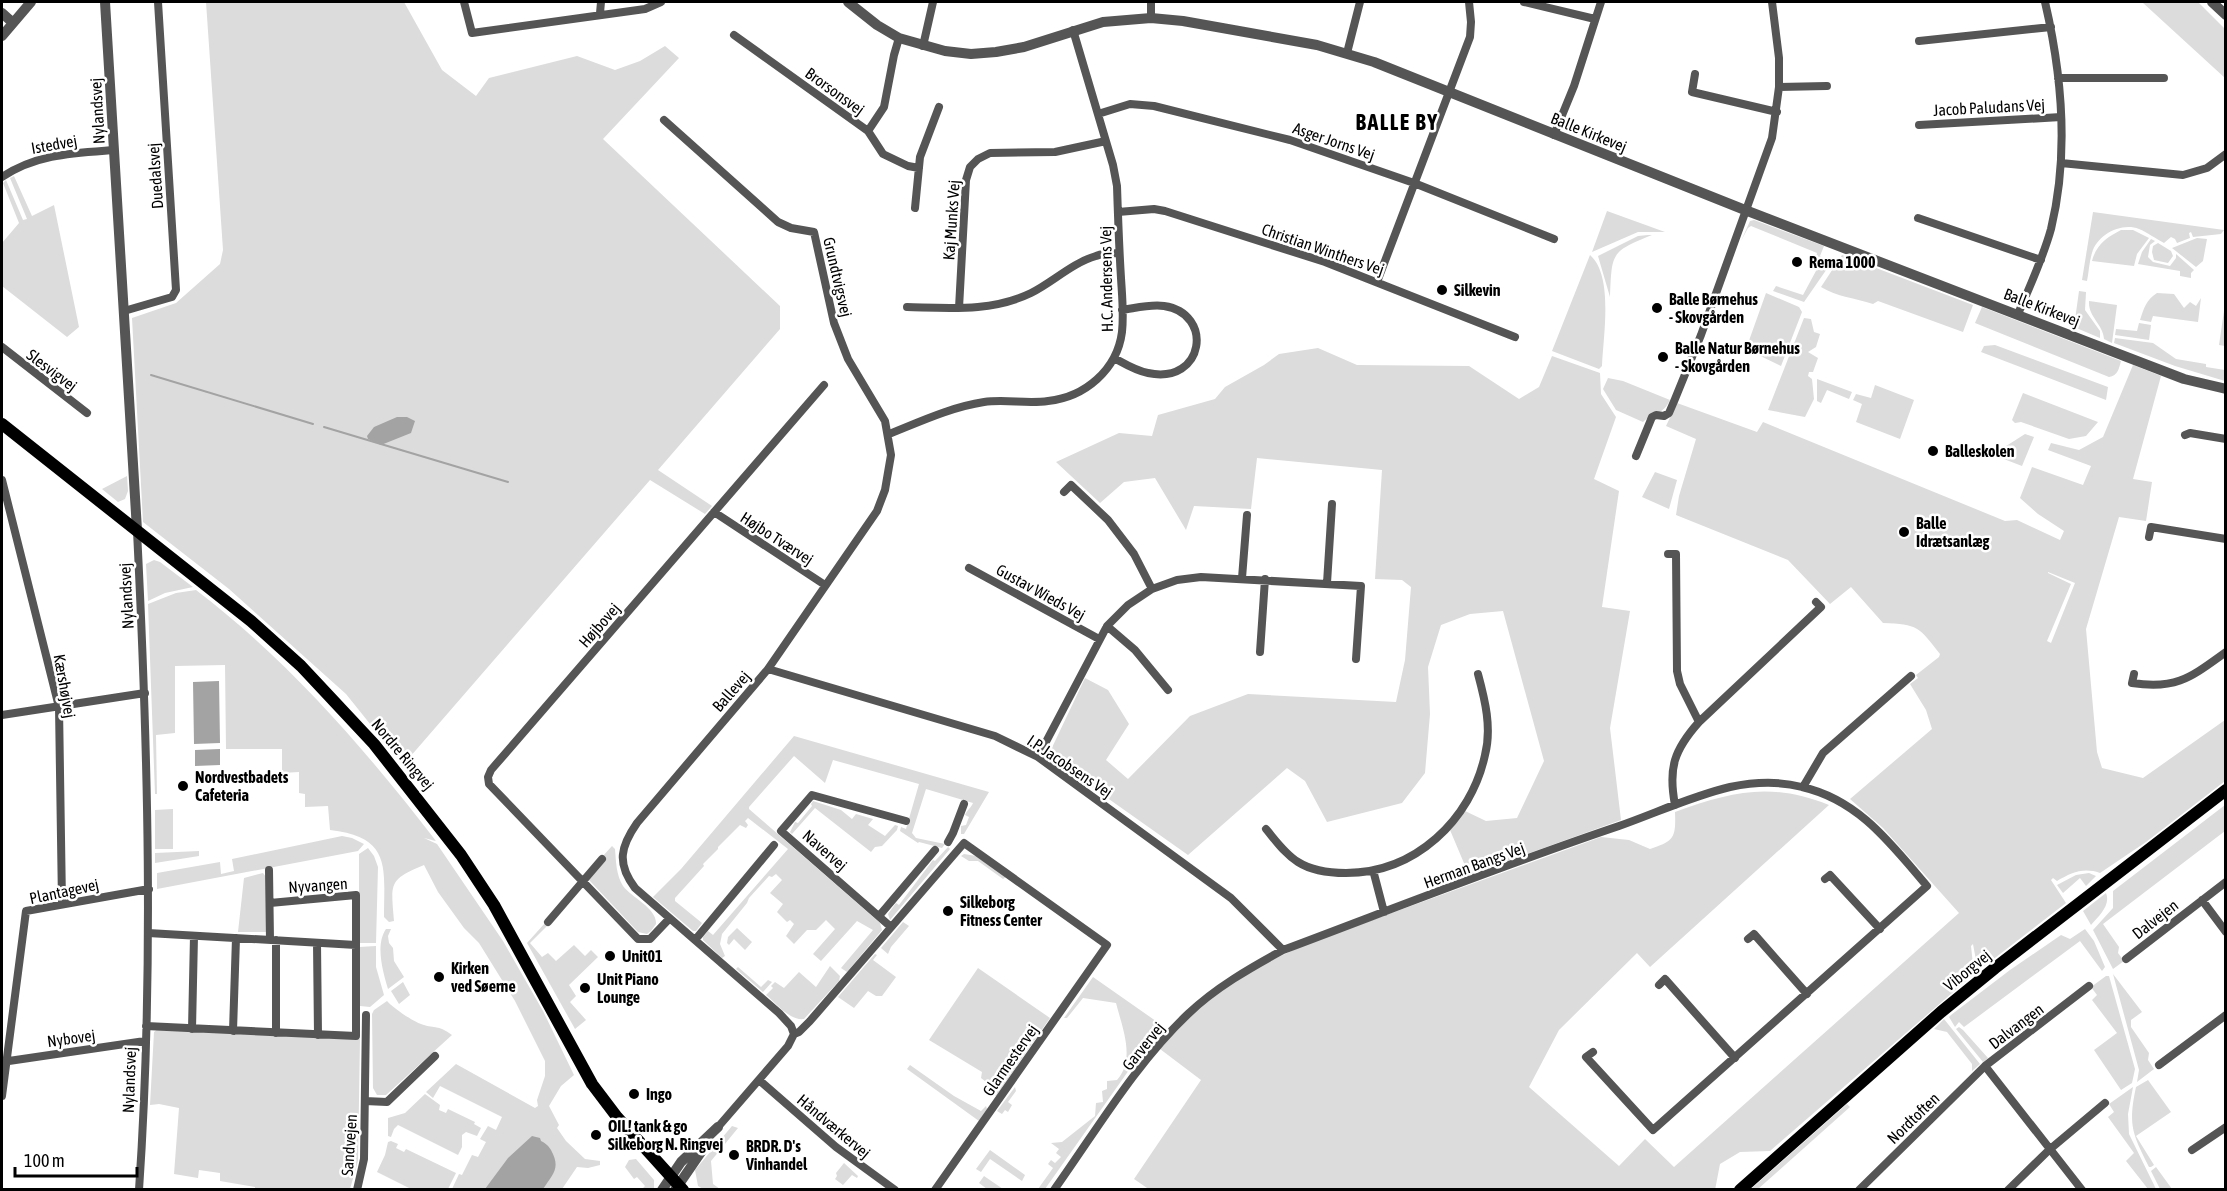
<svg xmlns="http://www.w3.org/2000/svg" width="2227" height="1191" viewBox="0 0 2227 1191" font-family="'Asap Condensed',sans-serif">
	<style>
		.green { fill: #dcdcdc; fill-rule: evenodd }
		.water { fill: #a3a3a3 }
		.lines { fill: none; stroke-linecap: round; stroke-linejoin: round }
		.stream { stroke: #a3a3a3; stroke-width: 2 }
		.minor { stroke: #555; stroke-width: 8 }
		.tertiary { stroke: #555; stroke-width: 10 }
		.primary { stroke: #000; stroke-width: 12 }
		.poi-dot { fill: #000; stroke: #fff; stroke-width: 2 }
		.labels { text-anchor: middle; stroke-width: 5; stroke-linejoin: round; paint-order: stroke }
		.street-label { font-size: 16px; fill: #000; stroke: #fff }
		.poi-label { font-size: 16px; font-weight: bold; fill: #000; stroke: #fff; text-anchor: start }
		.district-label { font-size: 22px; font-weight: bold; letter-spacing: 1.5px; fill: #000; stroke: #fff }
	</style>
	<rect width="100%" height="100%" fill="#fff"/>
	<path class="green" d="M206 2H404L442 70 476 96 489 78 577 56 615 70 640 61 665 46 679 58 603 139 780 306V329L658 470 712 506 705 514 650 480 403 765 346 694 229 589 143 522 132 318 176 303 220 264 223 250Z
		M2142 2H2198L2225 29V78Z
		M14 176 32 216 54 205 79 327 67 337 2 286V243L19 223 3 183 6 180 23 220 27 219 10 178Z
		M1607 211 1665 232H1638L1592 252Z
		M2093 212 2224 230 2221 234 2193 237 2191 232 2189 233 2190 238 2177 243 2175 239 2171 237 2164 243C2156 239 2147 232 2139 229 2121 222 2097 235 2092 253 2089 262 2089 272 2087 281L2082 280Z
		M1754 220 1824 246 1820 256 1831 263 1804 302 1773 291 1776 286 1803 295 1817 269 1812 267 1817 253 1751 226 1748 228 1741 241 1750 221Z
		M2121 230H2133L2149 238 2137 254 2134 266 2092 261C2096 245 2107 237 2121 230Z
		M1648 235H1652C1610 252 1612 253 1610 297L1598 256 1638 236Z
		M2197 238 2207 239 2203 261 2196 267 2172 248Z
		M2151 239 2155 241 2150 245 2148 257 2153 262 2170 266 2176 258V254L2194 270 2191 273V278L2180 276V271L2138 264 2142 252Z
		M2158 243 2171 251 2173 256 2168 263 2154 260 2152 252 2153 246Z
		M1590 255C1614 276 1603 337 1602 366L1599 369 1552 351Z
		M1842 255 1973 305 1963 332 1878 301 1873 304C1855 298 1837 297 1821 287Z
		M2079 291 2086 292 2085 310 2100 331V338L2074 327Z
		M1766 293 1799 307 1802 312 1781 366 1746 349Z
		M2157 293 2174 294 2184 308 2190 302 2196 306 2201 298 2198 322 2153 316 2151 322 2140 320C2144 308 2146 300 2157 293Z
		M2089 301 2117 305 2112 343 2104 339C2103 324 2088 317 2089 301Z
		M2225 304H2226L2225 346 2219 345Z
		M1982 307 2121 361C2119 368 2118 376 2109 377L1975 323Z
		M1804 318 1811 319 1814 332 1820 334 1816 347 1808 352 1818 358 1813 372H1809L1808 376 1812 379 1814 399 1805 417 1768 410Z
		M2139 323 2151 325 2149 340 2115 335 2116 329 2137 331Z
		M2115 338 2153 343 2176 359 2206 364V367L2225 370V381L2175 366 2114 343Z
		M1995 345 2108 387 2106 400 1981 352 1984 346Z
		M1318 348 1357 365 1469 366 1519 399 1539 387 1552 356 1600 373 1601 394 1616 417 1594 479 1619 491 1602 607 1630 611 1610 728 1621 820 1469 875 1450 830 1465 811 1486 821 1517 818 1544 761 1503 611 1470 614 1441 625 1428 667 1430 714 1425 773 1402 803 1327 822 1305 781 1287 768 1188 855 1048 756 1085 678 1108 690 1129 724 1106 760 1128 779 1190 716 1248 694 1396 702 1405 660 1411 587 1402 580 1375 579 1382 470 1257 458 1251 509 1194 506 1186 530 1155 478 1124 482 1100 503 1056 462 1119 433 1152 436 1158 415 1215 399 1225 387 1264 365 1279 354Z
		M2133 365 2161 376 2133 479 2152 482 2146 521 2119 517 2086 629 2097 752 2102 768 2143 778 2225 720V781L2146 842 2100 873C2083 867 2071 873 2057 881L2053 878 2051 880 2066 903 1978 971 1973 944 1971 946 1974 974 1770 1151 1740 1152 1720 1164 1715 1190H1150L1134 1179 1201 1080 1160 1049C1174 1033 1189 1017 1205 1003 1236 977 1273 959 1309 943L1601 837 1629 840 1650 849C1674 841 1676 838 1675 812 1733 791 1770 782 1829 805L1650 967 1637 953 1559 1030 1529 1087 1619 1166 1645 1139 1674 1167 1959 913 1883 828 1850 799 1932 729 1926 710 1910 684 1918 678 1916 675 1939 657 1940 654C1919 627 1918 624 1883 623L1851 587 1830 604 1788 560 1676 515 1679 496 1696 439 1666 426 1677 403 1757 432 1763 422 2005 521 2017 520 2060 540 2064 531 2038 514 2020 498 2032 467 2083 485 2091 466 2048 450 2051 443 2079 450 2103 437ZM2048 572 2075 583 2051 643 2047 641 2071 584 2048 573Z
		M1608 378 1623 381 1670 400C1663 415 1655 411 1643 422L1616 410 1603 389Z
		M1817 379 1852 392 1849 399 1827 390 1821 403 1817 401Z
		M1875 385 1914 400 1900 439 1856 422 1862 404 1853 400 1856 394 1871 398Z
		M2023 393 2098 422 2086 436 2069 439 2021 422 2015 423 2012 420Z
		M2025 434 2034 437 2022 466 1996 456 2003 448Z
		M1655 472 1677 480 1669 509 1642 497Z
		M127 476 128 491 125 499 118 502 102 489Z
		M154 560 160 562 193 587 165 593 148 601 146 564Z
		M196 590C289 661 365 749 436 841L424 838 437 844 503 941 543 1011 574 1075 561 1086 549 1106 559 1125 557 1128 566 1141 585 1159 600 1161V1165L588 1168 577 1167 562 1189H452L459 1174 462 1175 472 1155 478 1157 486 1142 480 1139 488 1126 496 1130 502 1117 440 1086 433 1098 426 1092 456 1064 535 1108 538 1106 537 1100 545 1076V1061L515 1001 479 943 464 928 438 892 424 865C388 880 391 883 394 921L389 922 384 917C384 868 392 837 330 830L328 806 305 807V794L299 793V772L282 773V749H226L225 665 175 666V733L156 735 157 794H155L148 604 176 593Z
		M794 736 989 792 964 834H961V826L966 825 969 817 965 815C967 810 971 808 973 803L926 789 912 833 916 838 945 844 942 848 919 842 918 843 900 831 901 827 906 829 919 784 833 760 825 783 794 756 749 807V809L880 923 882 930 847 972 841 968 873 930 857 921 821 961 813 954 835 929 826 920 816 930H807L794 944 786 936 794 924 790 920 787 922 777 912 783 904 770 893 782 880 776 874 772 877 769 876 749 898 747 903 722 934 720 944 725 956 722 958 703 940V937L708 931 713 935 788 849 748 818 745 821 748 825 746 828 740 825 718 847V849L703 864 704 866 675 898V901L702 923 696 931H693L653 897 681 869Z
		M813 801 841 810 852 819 856 814 873 819 868 825 885 836 895 825 898 826 897 830 882 846 875 847 871 852 815 808 792 834 790 832 795 822 798 823 812 806 811 804Z
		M2225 805V831L2103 924 2119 947 2118 953 2124 961 2113 969 2093 930 2113 908V891Z
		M173 809V849H155V810Z
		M342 836 352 838 364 844 358 851 157 889V873L220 862 221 874 234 871 232 859Z
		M612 846 615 849C616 861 616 875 623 886 632 898 657 908 656 924L651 931 647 934 638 932 589 880 602 857Z
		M948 847 950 849 890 920 888 914 896 903 899 905 933 860 935 861Z
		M368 848 374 856 378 867 376 943H359V854Z
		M199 851V856L155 863V853Z
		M964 854 976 856 1006 877 1003 879 978 861H969L961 856Z
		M263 873 266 877V932H238L244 878Z
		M2089 873 2096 876 2086 886 2080 878 2063 893 2057 885 2076 875Z
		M2106 893C2111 905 2099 916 2091 925L2083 911Z
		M903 922 909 926 891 947 888 954 881 948Z
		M545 923 548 925 530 943 542 957 548 953 556 961 574 945 585 956 591 950 598 957 569 985 576 996 570 1002 586 1020 575 1029 527 943Z
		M737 928 752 942 745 950 734 939 729 945 727 943 728 937Z
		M386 929H391L388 936 389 943 393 948 394 961 404 977 388 989C383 972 375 945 386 929Z
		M2085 929 2094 941 2105 967 2102 971 2080 941 1964 1027 1959 1022 1955 1027 1949 1017 1951 1015 2010 970 2061 935 2070 939Z
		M376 946V967L384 995 370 1007 360 1006 359 947Z
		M875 954 877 955 873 960 896 977 882 996H876L868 991 854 1008 838 997Z
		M830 966 840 976 839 981 804 1019C790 1021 777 1004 766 995L773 988 771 986 775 982 784 988 799 972 816 987Z
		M738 967 761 987 768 980 772 982 763 992 736 969Z
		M978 968 1050 1018 996 1096 989 1093 990 1085 981 1078 982 1072 929 1040Z
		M2113 974 2142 1012 2131 1020V1027L2149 1053 2148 1060 2154 1069 2137 1082 2139 1070Z
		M2106 976H2109L2135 1069 2132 1083 2121 1090 2094 1050 2117 1033 2092 1000 2097 995 2091 987Z
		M1093 977 1163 1026 1141 1053 1045 1189H1038L1053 1168 1048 1164 1051 1160 1055 1163 1061 1157 1056 1153 1059 1149 1051 1143 1062 1142 1095 1116 1096 1103 1103 1102 1102 1091 1107 1089V1081L1117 1080C1136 1059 1122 1027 1116 1003L1083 998 1067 1018H1064Z
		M403 982 410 995 399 1004 391 991Z
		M387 1001C393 1008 415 1023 424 1025 438 1029 438 1025 452 1035L386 1095H377L373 1088 372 1014 374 1010Z
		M1944 1019 1980 1064 1972 1071V1064L1947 1032 1934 1029Z
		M1959 1027 1963 1030 1988 1058 1983 1062 1956 1029Z
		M158 1029 360 1039 358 1161 350 1189H255V1187L220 1181V1173L199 1170 198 1178 174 1174 179 1108 159 1104 150 1105 154 1032Z
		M910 1065 954 1096 981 1111 986 1106 987 1109 979 1121 907 1069Z
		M2148 1080 2171 1112 2136 1136 2154 1165 2151 1167H2149C2132 1133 2128 1125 2136 1087Z
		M1015 1087 1016 1091 1008 1102 1012 1105 1008 1112 1005 1110 1002 1114 997 1111Z
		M2133 1087 2128 1114 2129 1134 2156 1189H2148L2126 1161 2134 1153 2108 1117 2114 1112 2109 1104Z
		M425 1094 440 1105 439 1110 446 1113 448 1109 475 1122 474 1124 481 1128 477 1136 466 1132 462 1135V1147L458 1155 398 1125 394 1129 391 1137 388 1136V1118L405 1113Z
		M1847 1104 1850 1107 1758 1189H1751Z
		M732 1126 738 1128 711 1161 713 1184 720 1189H703L698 1186 695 1170Z
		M391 1141 398 1144 396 1148 404 1152 406 1149 456 1173 448 1189H411L377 1172 385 1155 388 1142Z
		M990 1150 1025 1175 1022 1181 990 1159 981 1172 976 1169Z
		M636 1159 654 1180V1189H642L645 1186 637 1177 634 1179 625 1167 629 1160Z
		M844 1163 858 1176 857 1178 852 1175 843 1185 835 1179 837 1176 836 1173Z
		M2156 1167 2172 1189H2160L2151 1171Z
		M984 1176 1003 1189H987L979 1183Z"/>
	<path class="water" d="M397 417H407L415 421 411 433 381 445 368 439 367 436 374 427Z
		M219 681 220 743 194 744 193 682Z
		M220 749V765L195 766V750Z
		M532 1136 540 1138 541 1141C545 1143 548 1145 551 1150 561 1168 553 1174 543 1189H485L508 1158Z"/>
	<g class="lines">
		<path class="stream" d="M151 375 313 424
			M324 427 508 482"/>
		<path class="minor" d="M464 2 472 33 645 9 661 2
			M1524 2 1595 19
			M600 13 601 2
			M1151 18V2
			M734 35 868 131 883 154 908 166 919 168
			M1919 41 2051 27
			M923 46 933 2
			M1347 53 1360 2
			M1695 74 1692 92 1777 112
			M2058 78H2164
			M1779 87 1827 86
			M1098 114 1130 104 1154 106 1290 140 1414 183 1554 239
			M664 120 778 222 791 228 814 232 834 323 848 359 885 421 891 455 885 490 877 511 768 669 637 823C621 846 616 863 635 888L779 1013 791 1026 794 1034
			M1919 125 2061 117
			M868 131 884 107 894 55 899 38
			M1554 135 1574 86 1601 2
			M2061 163 2183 175 2207 168 2226 154
			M2 177C36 154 74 153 114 150
			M915 208 920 157 939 107
			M1118 212 1154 209 1165 211 1325 262 1515 337
			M1918 218 2041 260
			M1377 282 1470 37 1471 22 1469 2
			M907 307C950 308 992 312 1031 293 1053 282 1072 263 1096 256 1103 253 1112 253 1119 253
			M959 308 966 180 970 167 978 159 990 153 1055 152 1106 141
			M124 311 172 297 176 290 158 2
			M2018 314C2030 286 2043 258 2051 229 2069 155 2062 75 2045 2
			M2 347 87 413
			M1114 358C1125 364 1136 371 1148 373 1205 385 1214 313 1164 306 1150 304 1136 308 1122 310
			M889 434C919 422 951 407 984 402 1005 399 1027 404 1048 401 1085 397 1117 370 1122 332 1124 314 1122 295 1121 278 1119 247 1118 217 1117 186L1113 165 1073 30
			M2185 435 2190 433 2226 439
			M1636 456 1652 417 1656 415 1664 416 1669 413 1675 399 1701 335 1772 138 1779 87V58L1772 2
			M2 480 59 707 62 903
			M1064 492 1071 485 1108 520 1134 554 1152 589
			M714 512 825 585
			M137 531C148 751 154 970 139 1190
			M2149 537 2151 527 2226 539
			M1668 554H1676L1677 671 1680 684 1699 722
			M969 568 1099 639
			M1242 578 1247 515
			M1327 583 1332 504
			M1107 626 1135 650 1168 690
			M1260 652 1265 579
			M768 669 995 736 1038 757 1231 898 1283 950
			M2134 674 2132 683C2177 690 2191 677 2226 652
			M2 715 145 693
			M1038 757 1107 626 1128 605 1152 589 1177 580 1201 577 1361 586 1356 659
			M1803 787 1823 753 1911 676
			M1675 805C1668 768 1674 750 1699 722L1821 607 1816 602
			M1266 829C1276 841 1285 854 1298 862 1312 871 1329 873 1346 873 1415 873 1471 820 1485 755 1492 728 1485 700 1478 674
			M948 842 953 833 964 804
			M269 870 270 940
			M1373 870 1384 912
			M1825 879 1830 875 1880 929
			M2202 900 2226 932
			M270 903 356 895V945
			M879 916 935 850
			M669 919 650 939H638L489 784 488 777 491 770 824 385
			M548 922 602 859
			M891 927 781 831 812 795 906 821
			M1748 939 1754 934 1807 994
			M276 940V1033
			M695 940 774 845
			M317 943 318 1035
			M2126 959 2226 882
			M1659 985 1665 979 1735 1058
			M146 1026 356 1036V945L148 933
			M192 1029 194 936
			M233 1031 236 938
			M2 1062 145 1041
			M2159 1065 2226 1015
			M1985 1066 2082 1190
			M759 1080 836 1147 895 1190
			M2 1096 26 911 149 889
			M365 1101 387 1102 435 1056
			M718 1127 788 1046 794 1034 799 1032 810 1021 964 843 1107 945 935 1190
			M2192 1150 2226 1127
			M357 1190 364 1159 366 1015
			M1054 1190C1096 1131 1136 1063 1188 1014 1215 988 1250 968 1283 950 1395 908 1506 864 1619 826 1656 813 1692 796 1730 787 1754 782 1779 781 1802 787 1859 800 1891 844 1927 886L1653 1130 1586 1057 1593 1052
			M1859 1190 1985 1066 2089 986
			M2008 1190 2049 1150 2105 1103"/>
		<path class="tertiary" d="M105 2 137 530
			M848 2 877 25 899 38 945 51 971 54 996 52 1024 47 1103 22 1151 18 1183 21 1317 45 1374 62 1745 210 2184 379 2226 389
			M2212 2 2226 15
			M2 13 12 22
			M2 36 31 2
			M662 1190 681 1162 718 1127
			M675 1190 708 1142"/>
		<path class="primary" d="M2 424 251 621 301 666 374 744 461 855 494 905 592 1084 617 1117 683 1190
			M1740 1190 1941 1012 1995 968 2226 790"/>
	</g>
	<g class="poi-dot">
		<circle cx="1797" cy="262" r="6"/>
		<circle cx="1442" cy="290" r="6"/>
		<circle cx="1657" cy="308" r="6"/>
		<circle cx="1663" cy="357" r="6"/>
		<circle cx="1933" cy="451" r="6"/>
		<circle cx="1904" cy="532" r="6"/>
		<circle cx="183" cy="786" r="6"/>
		<circle cx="948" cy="911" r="6"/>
		<circle cx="610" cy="956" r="6"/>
		<circle cx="439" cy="977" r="6"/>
		<circle cx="585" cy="988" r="6"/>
		<circle cx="634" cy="1094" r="6"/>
		<circle cx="596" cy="1135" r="6"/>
		<circle cx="734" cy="1155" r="6"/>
	</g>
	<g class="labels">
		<g class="street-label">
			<text transform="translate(835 91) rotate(36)" y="6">Brorsonsvej</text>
			<text transform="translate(1989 107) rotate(-3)" y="6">Jacob Paludans Vej</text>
			<text transform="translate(97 111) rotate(-93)" y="6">Nylandsvej</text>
			<text transform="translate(1589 132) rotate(22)" y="6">Balle Kirkevej</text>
			<text transform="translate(1334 141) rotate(19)" y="6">Asger Jorns Vej</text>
			<text transform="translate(54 144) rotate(-10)" y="6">Istedvej</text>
			<text transform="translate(155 176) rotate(-94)" y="6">Duedalsvej</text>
			<text transform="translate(951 220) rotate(-86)" y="6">Kaj Munks Vej</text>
			<text transform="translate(1323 249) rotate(19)" y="6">Christian Winthers Vej</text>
			<text transform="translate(838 277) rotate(77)" y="6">Grundtvigsvej</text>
			<text transform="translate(1106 279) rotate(-91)" y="6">H.C. Andersens Vej</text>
			<text transform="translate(2042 307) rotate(21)" y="6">Balle Kirkevej</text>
			<text transform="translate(52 370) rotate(37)" y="6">Slesvigvej</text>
			<text transform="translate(777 538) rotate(33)" y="6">Højbo Tværvej</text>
			<text transform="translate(1041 592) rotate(29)" y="6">Gustav Wieds Vej</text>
			<text transform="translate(126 596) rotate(-93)" y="6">Nylandsvej</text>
			<text transform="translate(599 625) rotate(-49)" y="6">Højbovej</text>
			<text transform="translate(65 686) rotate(80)" y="6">Kærshøjvej</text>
			<text transform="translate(731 691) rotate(-49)" y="6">Ballevej</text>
			<text transform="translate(403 754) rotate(50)" y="6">Nordre Ringvej</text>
			<text transform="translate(1070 766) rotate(34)" y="6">I.P. Jacobsens Vej</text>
			<text transform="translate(825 850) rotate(41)" y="6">Navervej</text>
			<text transform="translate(1474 865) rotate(-20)" y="6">Herman Bangs Vej</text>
			<text transform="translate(318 885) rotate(-4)" y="6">Nyvangen</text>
			<text transform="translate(64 891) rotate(-12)" y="6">Plantagevej</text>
			<text transform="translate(2155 919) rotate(-38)" y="6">Dalvejen</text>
			<text transform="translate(1967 970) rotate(-39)" y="6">Viborgvej</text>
			<text transform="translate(2016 1026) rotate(-37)" y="6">Dalvangen</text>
			<text transform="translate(71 1038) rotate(-8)" y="6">Nybovej</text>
			<text transform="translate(1143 1046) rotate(-51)" y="6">Garvervej</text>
			<text transform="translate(1010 1060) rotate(-55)" y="6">Glarmestervej</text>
			<text transform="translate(129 1080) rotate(-88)" y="6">Nylandsvej</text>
			<text transform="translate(1913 1118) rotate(-44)" y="6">Nordtoften</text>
			<text transform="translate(834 1126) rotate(40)" y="6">Håndværkervej</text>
			<text transform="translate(349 1145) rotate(-86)" y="6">Sandvejen</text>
		</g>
		<g class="poi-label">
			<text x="1809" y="268">Rema 1000</text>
			<text x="1454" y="296">Silkevin</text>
			<text x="1669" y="305">Balle Børnehus<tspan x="1669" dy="18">- Skovgården</tspan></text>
			<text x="1675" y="354">Balle Natur Børnehus<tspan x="1675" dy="18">- Skovgården</tspan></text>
			<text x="1945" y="457">Balleskolen</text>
			<text x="1916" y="529">Balle<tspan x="1916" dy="18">Idrætsanlæg</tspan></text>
			<text x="195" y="783">Nordvestbadets<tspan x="195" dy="18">Cafeteria</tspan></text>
			<text x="960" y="908">Silkeborg<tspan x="960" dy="18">Fitness Center</tspan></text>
			<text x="622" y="962">Unit01</text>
			<text x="451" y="974">Kirken<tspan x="451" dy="18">ved Søerne</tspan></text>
			<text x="597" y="985">Unit Piano<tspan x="597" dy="18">Lounge</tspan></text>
			<text x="646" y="1100">Ingo</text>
			<text x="608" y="1132">OIL! tank &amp; go<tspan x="608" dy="18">Silkeborg N. Ringvej</tspan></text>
			<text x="746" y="1152">BRDR. D's<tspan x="746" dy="18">Vinhandel</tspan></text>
		</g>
		<g class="district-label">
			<text x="1397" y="130">BALLE BY</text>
		</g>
	</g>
	<rect width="2227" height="1191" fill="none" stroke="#000000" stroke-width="6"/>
	<path d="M15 1167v9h122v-9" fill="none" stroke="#000000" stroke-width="3"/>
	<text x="24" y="1167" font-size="18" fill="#000000" stroke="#ffffff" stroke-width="4.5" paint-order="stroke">100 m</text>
</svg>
